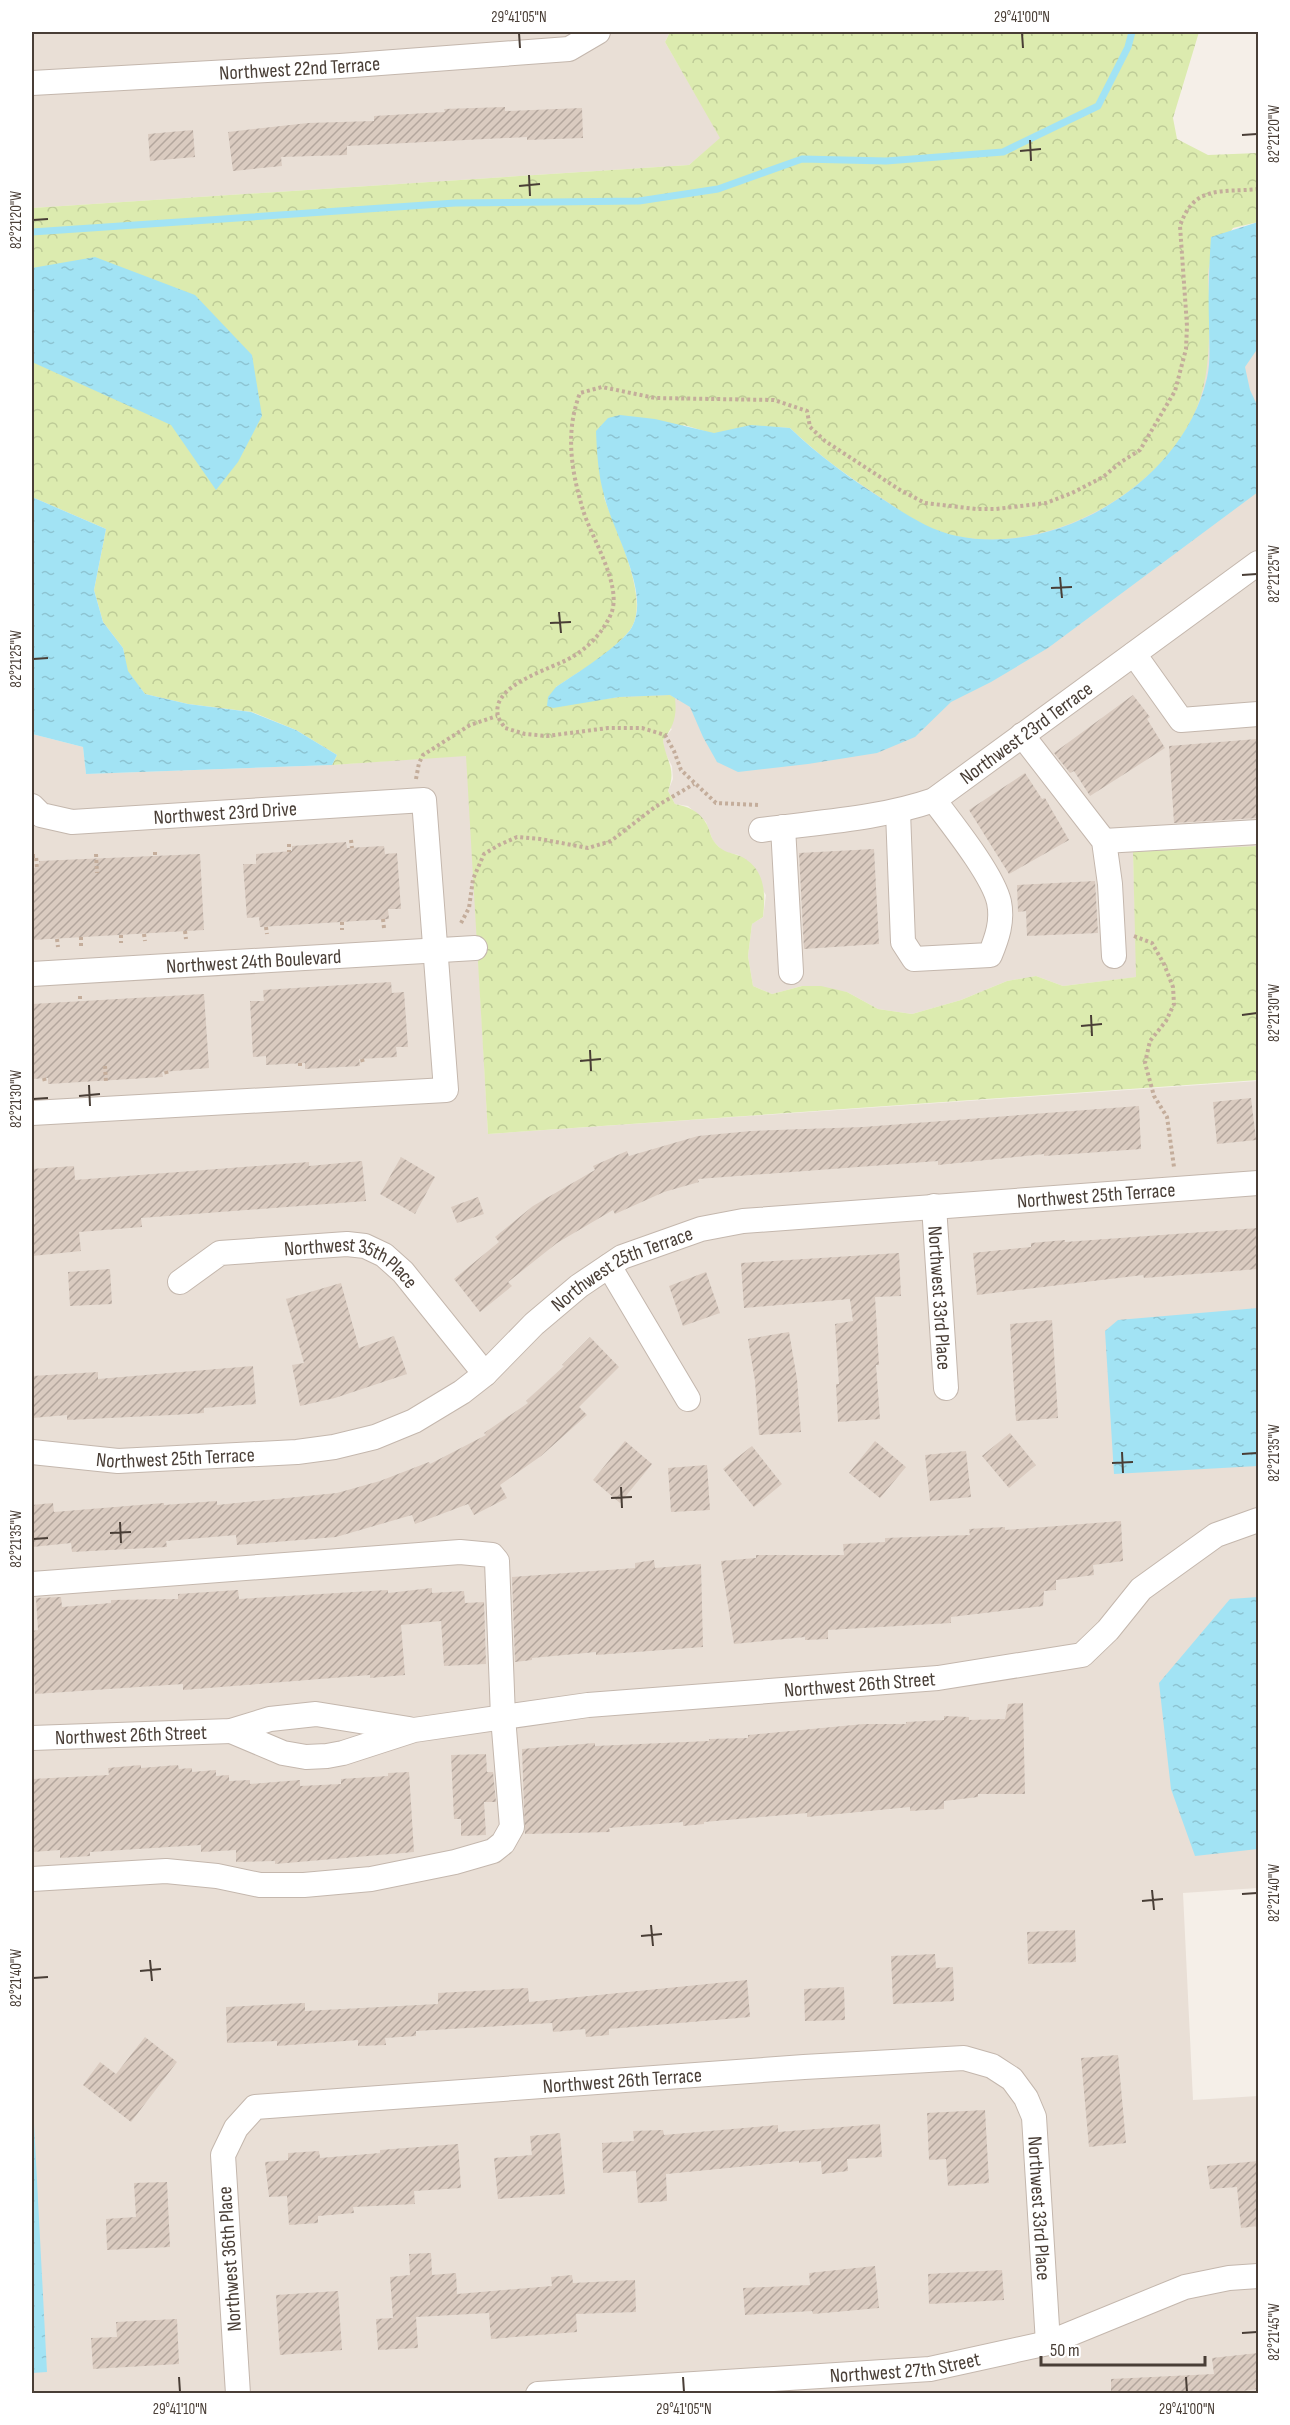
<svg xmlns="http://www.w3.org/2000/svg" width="1290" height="2425" viewBox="0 0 1290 2425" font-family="'Sofia Sans Condensed',sans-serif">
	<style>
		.residential { fill: #e9dfd6 }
		.forest { fill: url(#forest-crowns) }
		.water { fill: url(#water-ripples) }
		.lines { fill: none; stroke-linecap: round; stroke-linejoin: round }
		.stream { stroke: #a2e3f4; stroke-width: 7 }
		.building { fill: url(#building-hatch) }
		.minor-casing { stroke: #c4b7ad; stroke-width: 26 }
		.path { stroke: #c4ad9b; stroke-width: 4; stroke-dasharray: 3 3; stroke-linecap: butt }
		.minor { stroke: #fff; stroke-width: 24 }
		.ticks { fill: none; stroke: #493e36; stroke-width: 2 }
		.labels { text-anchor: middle; stroke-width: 6; stroke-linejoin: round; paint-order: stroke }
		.street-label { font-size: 20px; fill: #493e36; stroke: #fff }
		.neatline { fill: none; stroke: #493e36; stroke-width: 2 }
		.ticks-label { font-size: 15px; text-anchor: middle; fill: #493e36 }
	</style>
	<defs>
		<pattern id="forest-crowns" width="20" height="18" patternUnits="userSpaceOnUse" patternTransform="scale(1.5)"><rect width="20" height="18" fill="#dcebaf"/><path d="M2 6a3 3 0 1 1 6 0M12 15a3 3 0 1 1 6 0" fill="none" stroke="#becb97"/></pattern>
		<pattern id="water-ripples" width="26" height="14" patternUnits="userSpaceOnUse" patternTransform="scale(1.5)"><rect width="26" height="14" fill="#a2e3f4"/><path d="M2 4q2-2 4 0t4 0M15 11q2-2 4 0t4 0" fill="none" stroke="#8dc4d2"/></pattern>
		<pattern id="building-hatch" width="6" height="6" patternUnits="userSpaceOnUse" patternTransform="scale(1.5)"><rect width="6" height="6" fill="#dacbc0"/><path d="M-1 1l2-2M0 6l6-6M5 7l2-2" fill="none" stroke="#b3a69d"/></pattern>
	</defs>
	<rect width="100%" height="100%" fill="#f5efe8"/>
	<path class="residential" d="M32 32H670L665 42 721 138 689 165 32 208Z
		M1258 222V846L1133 853 1137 977 1063 986 1036 976 1007 981 961 1000 912 1014 878 1009 847 992 802 986 772 994 753 986 748 956 752 924 763 917 766 895 739 855 724 852 713 841 706 822 688 806 675 804 668 791 673 779 672 766 664 751 663 740 672 729 575 675 620 640Z
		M32 734 83 747 86 774 332 765 467 755 488 1134 1258 1081V1888L1183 1893 1193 2100 1258 2096V2393L32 2394Z"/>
	<path class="forest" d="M670 32H1199L1173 118 1177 139 1208 155 1258 153V222L1233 228C1227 238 1211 256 1209 267 1207 276 1209 289 1209 299 1209 337 1211 373 1196 410 1179 450 1145 483 1108 505 1051 539 974 555 913 520 902 513 891 504 880 497 847 476 817 454 790 428L751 426 714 434 684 425 604 497C614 527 652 601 630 630 613 652 579 672 556 687L590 701 619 697 670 695 675 698C677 716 674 726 663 740 666 762 677 768 668 791L675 804C687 806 699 811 706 823 710 829 710 838 716 844 724 853 730 852 740 856 765 868 766 892 763 917L752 924 748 956 753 986 772 994 802 986H821L847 992 878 1009 912 1014 961 1000 1007 981 1036 976 1063 986 1136 977 1133 852 1258 846V1080L488 1134 466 756 332 765 337 755 296 730 252 712 188 704 145 694 127 671 123 648 103 622 94 590 106 529 32 497V208L689 165 720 138 665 42Z"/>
	<path class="water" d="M1258 222V348L1245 367 1250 390 1258 407V492L1048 648 991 682 951 702 915 737 877 753 808 764 738 772 717 762 703 737 690 707 670 695 619 697 553 708 547 706 548 697 556 687C574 675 622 645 632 627 651 593 612 530 604 495 598 474 597 453 596 431L608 418 620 415 655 419 714 433 751 425 790 428C819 456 850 478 884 500 907 515 929 530 957 536 1059 557 1183 481 1207 378 1211 360 1209 341 1209 323 1208 294 1209 266 1211 237Z
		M95 257 195 295 252 355 262 416 238 462 216 490 171 425 32 362V268Z
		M32 497 106 529 94 590 103 622 123 648 128 671 145 694 188 704 251 712 296 730 337 755 332 765 86 774 83 747 32 734Z
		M1258 1308V1466L1114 1474 1105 1331 1118 1320Z
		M1258 1597V1849L1195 1856 1171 1789 1159 1683 1230 1599Z
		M32 2085 47 2372 32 2373Z"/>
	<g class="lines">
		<path class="stream" d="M32 232 455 203 639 201 718 189 802 159 886 161 1003 152 1098 106 1128 47 1132 32"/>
	</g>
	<path class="building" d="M505 107V111L582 108 583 138 527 140V137L347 146V155L281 157 282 166 233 171 228 132 308 123 374 121V116L445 112 444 109Z
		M193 130 195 157 150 161 148 134Z
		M1133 695 1150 717 1147 719 1165 748 1090 796 1074 771 1070 773 1054 753Z
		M1257 739 1258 789H1256L1258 818 1174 823 1169 746Z
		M1025 773 1042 799 1045 798 1069 840 1009 874 969 810Z
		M346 842 347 848 384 846 385 854 397 853 401 909H388L389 919 260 927 259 917 247 918 243 864H256V854L292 851V846Z
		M874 849 879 944 804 949 799 853Z
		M200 854 204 930 32 940V868L39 867V861Z
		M1095 881 1098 933 1027 936 1026 911 1018 912 1017 885Z
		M391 982 392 993 404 992 408 1047H396L397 1057 359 1059 360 1066 305 1069V1063L266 1065V1056L253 1057 250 1001H264L263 990Z
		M204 994 209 1068 162 1072 163 1077 48 1084V1078L32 1079V1004Z
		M1251 1098 1256 1140 1217 1144 1213 1102Z
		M1139 1106 1141 1149 1044 1156V1154L938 1165V1161L698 1179 699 1182 664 1192 615 1214 613 1210 557 1243 508 1282 512 1286 480 1312 454 1279 499 1242 495 1237 533 1206 595 1170 593 1166 627 1151 629 1156 698 1136 751 1131 863 1127Z
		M401 1157 435 1177 415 1214 380 1194Z
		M362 1161 366 1201 141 1218 142 1227 79 1232 81 1251 32 1256V1224H35L32 1169 74 1166 75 1180 309 1162V1166Z
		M478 1197 484 1214 457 1223 451 1207Z
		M1258 1228V1269L1144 1278 1143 1275 977 1295 973 1253 1031 1247V1243L1065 1240V1242Z
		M899 1253 901 1296 875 1297 879 1365H876L880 1419 838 1422 836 1384H839L835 1324 853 1321 850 1299 744 1308 741 1263Z
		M110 1269 112 1304 70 1306 68 1272Z
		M706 1272 720 1313 683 1326 669 1286Z
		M341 1283 359 1348 394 1336 407 1374 335 1398 300 1406 292 1365 304 1363 286 1299Z
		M1052 1320 1058 1418 1016 1421 1010 1324Z
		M789 1332 797 1379 801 1432 759 1435 755 1381 748 1339Z
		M590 1337 619 1367 579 1407 587 1415 541 1456 500 1485 507 1498 474 1515 468 1504 415 1524 412 1515 336 1537 237 1545 236 1535 166 1541 167 1547 72 1552 71 1543 32 1547V1505L53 1503 54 1512 164 1503V1505L217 1501V1505L337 1493 380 1481 429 1462 430 1464 486 1435 484 1433 528 1403 526 1401 564 1366 562 1365Z
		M253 1366 256 1404 204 1408V1413L172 1415 67 1420V1415L32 1418V1376L98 1372V1379Z
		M1010 1433 1036 1465 1009 1488 982 1456Z
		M625 1441 652 1464 620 1503 593 1480Z
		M875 1441 906 1467 880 1498 849 1473Z
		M752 1446 782 1484 754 1507 723 1469Z
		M966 1451 971 1497 930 1501 925 1455Z
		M707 1465 710 1510 671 1512 668 1468Z
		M1121 1521 1123 1561 1093 1565 1094 1575 1056 1580V1590L1044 1591 1043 1606 951 1617V1623L828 1630V1639L805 1640V1637L734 1644 721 1561 756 1558V1555H844L843 1544 885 1542V1538L970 1535 969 1529 1005 1527V1530Z
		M654 1560 655 1568 701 1564 703 1647 596 1655V1652L532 1658V1660L515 1662 512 1577 635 1568V1563Z
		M432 1588V1593L464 1591 465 1603 484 1602 486 1664 444 1666 441 1621 401 1625 405 1675 370 1678V1675L183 1690V1684L35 1694 32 1631 38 1630 36 1598 61 1597 62 1607 111 1603V1600L178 1599V1594L238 1590 239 1599 388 1590V1593Z
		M1023 1703 1025 1794H978V1797L944 1801V1809L910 1811V1807L807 1817V1813L704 1822V1824L683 1826V1822L609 1828 610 1832 525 1834 522 1749 595 1743V1746L709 1741V1739L748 1738V1735L864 1724H906V1722L944 1720V1716L969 1717V1720L1005 1719 1008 1704Z
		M486 1754 487 1772H493L496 1802H484L486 1835 461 1836V1819H454L451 1755Z
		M141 1765V1768L178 1765 179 1769 192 1768V1772L216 1770V1776L229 1775V1781L250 1780V1784L300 1780V1786L341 1784V1779L388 1776V1773L409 1772 414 1852 275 1864V1861L236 1862V1850L201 1852V1845L90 1852V1856L60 1858V1850L32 1852V1779L109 1775 108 1768Z
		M1075 1930 1076 1962 1028 1964 1027 1932Z
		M935 1954 936 1968 953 1967 954 2001 893 2004 891 1956Z
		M747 1980 750 2017 609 2029V2035L586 2037 585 2029 553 2032 552 2023 416 2031V2036L385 2038 386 2045 358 2046V2040L277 2046V2041L227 2043 226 2007 305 2003V2011L438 2004V1993L528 1988 529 2002Z
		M844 1987 845 2020 805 2021 804 1989Z
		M145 2037 177 2062 131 2122 83 2085 100 2062 116 2074Z
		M1118 2055 1126 2143 1089 2147 1081 2058Z
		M985 2110 989 2183 948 2186 946 2159 929 2160 927 2113Z
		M880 2124 882 2157 847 2159 848 2171 822 2174 821 2161 799 2163V2161L666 2174 667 2201 638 2203 636 2171 603 2173 602 2143 634 2141 633 2131 663 2130 664 2135 778 2125V2132Z
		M560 2133 565 2194 498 2199 494 2158 532 2155 530 2136Z
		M458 2144 461 2188 414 2191 415 2204 353 2207 354 2213 318 2216V2223L289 2225 287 2196 269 2197 265 2162 288 2160V2153L319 2151 320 2158 380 2153V2150Z
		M1258 2161V2226L1241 2228 1237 2187 1210 2189 1207 2166Z
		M167 2182 170 2247 107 2250 106 2219 136 2217 134 2183Z
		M431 2253 432 2275 456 2273 457 2294 552 2286 551 2277 572 2275 573 2283 635 2280 636 2312 576 2314 577 2332 491 2339 489 2313 416 2317 418 2348 378 2350 376 2319 393 2318 390 2277 410 2275 409 2254Z
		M875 2266 879 2308 813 2314 812 2311 745 2315 743 2288 810 2285 809 2273Z
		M1002 2270 1004 2300 929 2304 928 2274Z
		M338 2291 342 2350 280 2355 276 2295Z
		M177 2319 179 2364 93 2369 91 2338 117 2337 116 2322Z
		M1258 2353V2389L1219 2394H1111V2379L1214 2374 1212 2358Z"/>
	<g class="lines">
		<g class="minor-casing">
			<g id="minor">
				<path id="s1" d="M32 83 340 66 569 49 598 32"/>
				<path d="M1134 654 1181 720 1258 714"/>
				<path d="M1022 735 1104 841 1110 884 1114 956"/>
				<path id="s2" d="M32 806 41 815 72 822 424 800 446 1090 32 1113"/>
				<path d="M898 812 903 942 914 959 990 955C997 938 1003 921 999 902 993 875 952 824 934 800"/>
				<path d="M783 827 791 972"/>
				<path id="s3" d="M761 830C819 822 879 819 934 800L1258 563"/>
				<path d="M1104 841 1258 832"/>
				<path id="s4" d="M32 974 475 948"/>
				<path id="s5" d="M934 1206 946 1388"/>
				<path d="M609 1266 688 1399"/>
				<path id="s6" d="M180 1282 220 1253 347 1244 365 1246 384 1255 403 1272 485 1374"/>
				<path id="s7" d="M32 1452 118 1461 297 1452 334 1447 375 1437 414 1421 462 1392 485 1374 534 1324 579 1286 622 1257 701 1229 743 1221 1258 1183"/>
				<path d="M32 1584 460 1552 492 1555 497 1561 503 1717 512 1827 503 1843 493 1851 455 1862 371 1879 304 1885H260L217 1876 166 1871 32 1879"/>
				<path id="s8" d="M231 1731 283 1753 306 1757 327 1756 343 1753 414 1730 588 1705 938 1678 1082 1655 1108 1630 1141 1589 1216 1535 1258 1520"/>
				<path id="s9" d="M32 1738 231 1731 270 1719 316 1714 409 1729"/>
				<path id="s10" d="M238 2394 223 2155 236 2128 255 2107 804 2067 964 2058 992 2066 1012 2079 1026 2098 1034 2117 1048 2343"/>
				<path id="s11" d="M538 2394 930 2369 1048 2343 1185 2287 1229 2278 1258 2276"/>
			</g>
		</g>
		<path class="path" d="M416 779 419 763 423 755 470 725 497 716
			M758 805 716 803 681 770 674 751 665 735 642 728H608L547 736 525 734 505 728C503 725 499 720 498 716 490 684 553 669 572 657 589 647 603 632 611 614 623 586 591 537 583 510 571 470 565 432 580 393L602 387 655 398 774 400 807 411 810 427 825 441 900 490 925 503 976 509H996L1046 503 1072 493 1103 477 1121 462 1140 450 1175 391 1186 349 1187 326 1180 226C1194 184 1222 193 1258 189
			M351 840 352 848
			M289 844V852
			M155 852V856
			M96 854 97 873
			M32 856H36L37 868
			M383 919 384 928
			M342 922V930
			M461 923 469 908 473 879 484 854 499 845 517 837 540 839 588 848 611 841 655 807 694 784
			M266 927 267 934
			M185 931 186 939
			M144 934 145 941
			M121 935V943
			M1134 936 1152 943 1164 964 1173 987 1174 1004 1166 1021 1150 1041 1145 1063 1154 1096 1167 1117 1174 1167
			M81 937V946
			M57 939 58 947
			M80 996V1002
			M362 1059 363 1063
			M300 1063V1067
			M105 1066 106 1082
			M166 1071 167 1075
			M44 1078 45 1082"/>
		<use href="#minor" class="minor"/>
	</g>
	<path class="ticks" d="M519 33 520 48M1022 33 1023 48M1242 135 1257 134M1030 140 1031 161M1020 151 1041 149M529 175 530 196M519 186 540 184M33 220 48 219M1242 575 1257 574M1060 577 1062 598M1051 588 1072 587M559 612 561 633M550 623 571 622M33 659 48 658M1091 1015 1092 1036M1242 1015 1257 1013M1081 1026 1102 1024M590 1050 591 1071M580 1061 601 1059M89 1085 90 1106M79 1096 100 1094M33 1099 48 1098M1122 1452 1123 1473M1242 1454 1257 1453M1112 1463 1133 1462M621 1487 622 1508M611 1498 632 1497M120 1522 121 1543M110 1533 131 1532M33 1539 48 1538M1152 1890 1154 1910M1242 1894 1257 1893M1142 1901 1163 1899M651 1925 653 1946M641 1936 662 1934M150 1960 152 1981M140 1971 161 1969M33 1978 48 1977M1242 2333 1257 2332M179 2377 180 2392M683 2377 684 2392M1186 2377 1187 2392"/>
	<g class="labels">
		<g class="street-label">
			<text dy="7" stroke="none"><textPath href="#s1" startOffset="268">Northwest 22nd Terrace</textPath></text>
			<text dy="7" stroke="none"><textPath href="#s3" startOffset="290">Northwest 23rd Terrace</textPath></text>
			<text dy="7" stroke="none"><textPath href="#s2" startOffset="198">Northwest 23rd Drive</textPath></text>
			<text dy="7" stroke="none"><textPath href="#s4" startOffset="222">Northwest 24th Boulevard</textPath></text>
			<text dy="7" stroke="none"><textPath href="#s7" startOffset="1134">Northwest 25th Terrace</textPath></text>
			<text dy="7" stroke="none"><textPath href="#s6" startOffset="186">Northwest 35th Place</textPath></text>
			<text dy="7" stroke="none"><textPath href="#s7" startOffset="648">Northwest 25th Terrace</textPath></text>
			<text dy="7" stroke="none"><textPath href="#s5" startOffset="92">Northwest 33rd Place</textPath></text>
			<text dy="7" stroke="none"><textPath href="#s7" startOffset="144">Northwest 25th Terrace</textPath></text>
			<text dy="7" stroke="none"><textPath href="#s8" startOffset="640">Northwest 26th Street</textPath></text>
			<text dy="7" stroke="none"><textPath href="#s9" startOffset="99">Northwest 26th Street</textPath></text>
			<text dy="7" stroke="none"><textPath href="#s10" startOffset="666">Northwest 26th Terrace</textPath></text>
			<text dy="7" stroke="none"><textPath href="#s10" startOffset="1197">Northwest 33rd Place</textPath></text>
			<text transform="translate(229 2259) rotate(-94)" y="7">Northwest 36th Place</text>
			<text dy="7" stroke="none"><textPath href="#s11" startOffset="368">Northwest 27th Street</textPath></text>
		</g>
	</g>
	<rect width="1290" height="2425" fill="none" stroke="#ffffff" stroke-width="66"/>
	<path d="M1041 2356v9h164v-9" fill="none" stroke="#493e36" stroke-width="3"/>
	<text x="1050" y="2356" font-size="18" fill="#493e36" stroke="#ffffff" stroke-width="4.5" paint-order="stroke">50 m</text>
	<rect x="33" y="33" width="1224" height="2359" class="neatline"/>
	<g class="ticks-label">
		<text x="519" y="22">29°41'05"N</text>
		<text x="1022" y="22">29°41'00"N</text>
		<text transform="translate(1274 134) rotate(-90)" y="5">82°21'20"W</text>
		<text transform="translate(16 220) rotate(-90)" y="5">82°21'20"W</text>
		<text transform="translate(1274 574) rotate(-90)" y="5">82°21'25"W</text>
		<text transform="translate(16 659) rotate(-90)" y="5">82°21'25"W</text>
		<text transform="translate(1274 1013) rotate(-90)" y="5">82°21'30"W</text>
		<text transform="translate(16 1099) rotate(-90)" y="5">82°21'30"W</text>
		<text transform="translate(1274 1453) rotate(-90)" y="5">82°21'35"W</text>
		<text transform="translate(16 1539) rotate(-90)" y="5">82°21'35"W</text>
		<text transform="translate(1274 1893) rotate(-90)" y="5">82°21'40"W</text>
		<text transform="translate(16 1978) rotate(-90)" y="5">82°21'40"W</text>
		<text transform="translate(1274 2332) rotate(-90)" y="5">82°21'45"W</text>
		<text x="180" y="2414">29°41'10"N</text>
		<text x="684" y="2414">29°41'05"N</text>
		<text x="1187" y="2414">29°41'00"N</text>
	</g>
</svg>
